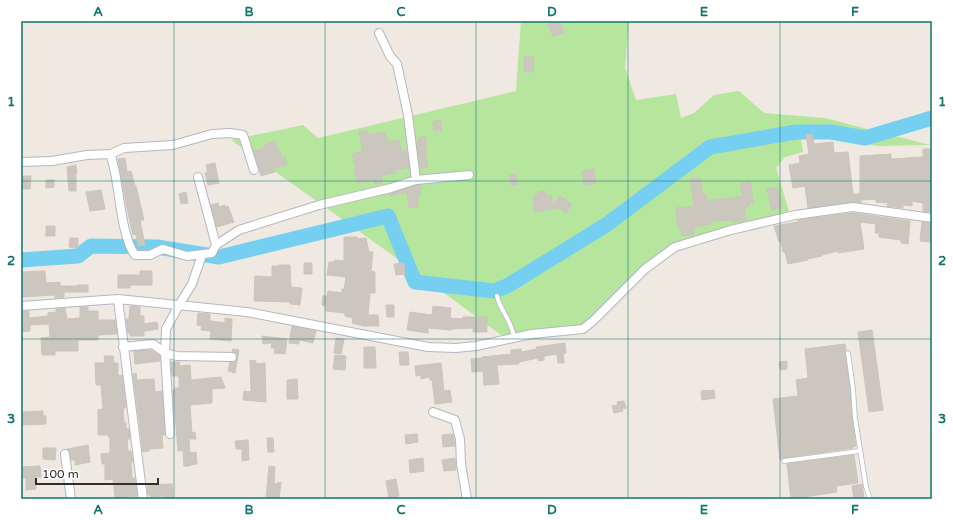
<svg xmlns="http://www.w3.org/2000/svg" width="953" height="520" viewBox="0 0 953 520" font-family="'Varela Round',sans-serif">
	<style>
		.green { fill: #b6e59e }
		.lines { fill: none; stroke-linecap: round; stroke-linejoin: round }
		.river { stroke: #75cff0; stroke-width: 15 }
		.building { fill: #cbc7bf; stroke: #cbc5ba }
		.service-casing { stroke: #b4b7c1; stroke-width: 5.5 }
		.minor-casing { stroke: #b4b7c1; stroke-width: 10 }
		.service { stroke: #fff; stroke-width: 4 }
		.minor { stroke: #fff; stroke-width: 8 }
		.grid { fill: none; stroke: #0f766e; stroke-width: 1; stroke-opacity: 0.55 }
		.neatline { fill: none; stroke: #0f766e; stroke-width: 1.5 }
		.grid-label { font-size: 13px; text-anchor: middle; font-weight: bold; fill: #0f766e }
	</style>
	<rect width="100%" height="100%" fill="#efe9e1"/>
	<path class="green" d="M521 21H629L625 68 636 100 676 94 681 118 694 113 714 95 739 91 764 113 825 118 930 145 877 146 814 132 800 133 803 152 785 157 776 168 789 211 674 246 583 325 501 335 405 264 231 140 303 125 318 138 516 91Z"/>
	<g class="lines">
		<path class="river" d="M21 260 78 256 91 246 157 247 219 257 388 216 415 282 494 291 507 286 606 225 710 147 796 132H831L865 138 932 118"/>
	</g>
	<path class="building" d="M547 21H560L564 33 553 37Z
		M524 57H534L533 72 524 71Z
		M440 120 442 130 434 131 433 122Z
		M367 130 369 135 385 132 388 142 399 140 401 151 407 150 409 167 395 170 396 173 381 176 383 182 375 184 373 180 358 183 354 169 356 168 352 154 363 151 359 132Z
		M812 134 814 144 833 142 834 153 848 152 853 194H860V156L891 154V159L923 157V149H932V212L923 211V203L912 201V206L903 205V208L887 206 888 203 876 202V199L861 200V203L852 202 808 208 805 186 793 188 789 165 800 163 799 156 809 154 806 135Z
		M425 136 427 147 425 148 428 167 422 169 421 165H420L417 142H419L418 138Z
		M275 141 282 158 285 157 287 164 274 168 275 172 261 176 254 151 265 148 264 145Z
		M125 158 127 172 131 171 135 186H136L144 220H140L145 245 138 246 136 234 133 235 128 213 118 159Z
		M215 163 219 183 208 185 205 173 208 172 206 165Z
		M76 165 77 173H76V191H69L67 167Z
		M594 169 596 183 584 185 582 171Z
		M516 174 517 185H511L510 175Z
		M21 176H31L30 189H21Z
		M700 178 703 194H706L707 201 743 196 740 183 750 181 753 202 749 203V206L744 207 746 220 733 222V220L723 221V220L711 222V224L694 227V234L682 236 681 228H678L676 208 694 206 690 179Z
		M46 180H54V187L46 188Z
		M417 185H421V190H419L420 197H417L418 207H409L407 193 390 196 389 194Z
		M777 187 782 208 772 210 767 189Z
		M101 190 105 209 90 211 86 192Z
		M545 191 546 196 551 195 553 205 560 196 572 204 566 213 559 208 534 212 533 206 534 205 533 196 538 195V192Z
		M186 192 188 203 181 204 179 194Z
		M218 203 219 207 225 205 226 207 228 206 234 222 217 227 211 205Z
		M853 213 910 221 908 244 901 243V240L879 237V233H875L876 224 860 222 864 249 838 253V251L822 255V256L807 259 808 260 788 264 785 252H783L781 241 779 242 774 226 798 222V220Z
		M922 222 932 223V242L920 241Z
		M46 226H55V236H46Z
		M344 237H357V239L366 238 369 252H373L371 271 375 272V293H370L368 315H378L379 326H364L352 323 353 318 345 316V313L326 311V306L322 305 323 296H327L328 291 342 293V289H344L346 277 327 275 329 262H334L335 260 344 261Z
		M70 238H78V248L69 247Z
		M304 263H312V274H304Z
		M404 263 405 274 396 275 394 264Z
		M279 265H290L291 287 302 288 300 305 290 304V302L254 301 255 276 272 277V266H279Z
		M45 271 46 283 60 282V286H77V285H88V292H64V297L55 298V295L21 297V273L22 272Z
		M140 271H152V285H130V288H118V275H140Z
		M386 305H394V317H387Z
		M130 306 140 307V316H144V324L157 322 158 329 144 331V336H130V333H128L126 319H129Z
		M433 306 451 308 450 318 463 319V317H487V332H473V328L451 329V330L428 328V333L407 330 410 312 432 315Z
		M80 307H88V311H98V320H115L117 334 98 335V340H78V351H55V355H42L41 338 50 337 49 324 30 325V331L21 332V312L29 311V318L48 316V313L56 312V309L65 308 67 319 80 318Z
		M198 313 210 314V321L225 323V318L232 319 231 341 210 339 211 331 201 330 202 326 197 325Z
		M292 326 316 331 313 343 299 340V344L289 343Z
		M872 330 883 410 869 412 858 332Z
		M262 336 287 339 285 354 274 353 275 348H271L272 343 263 344Z
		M336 338 344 339 341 354 334 353Z
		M565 343 566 353 563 354 564 363H558L557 354 544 356V360L538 361V358L519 362V364L497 365 499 384 484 385 483 371 472 372 471 359 482 358V357L511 354V350L521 349V352L537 349 536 347Z
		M845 344 846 350 845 353 850 389 852 418 856 446 853 447V448L784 458 780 460 773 399 798 396 796 380 808 378 805 349Z
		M364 347H375L376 368H364Z
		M233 349 239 350 235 373 228 371 230 362H235L237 357V354L232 352Z
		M151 350 160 356V361L135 364 134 351Z
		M399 352H408L409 365H400Z
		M335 355 346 356 345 370 333 369Z
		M104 356H113L114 363H118V376L122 375 126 408H123L124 423H126V429H129L130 439H127L128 451H131L133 462H131L132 478H135L137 496 115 498 113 479 105 480V464H102L101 454 110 453V437H108V435H98V410L103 409 101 385H96L95 363H105Z
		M250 360 256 361V364L265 363 266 402 243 400 244 391 251 392Z
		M787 361V369L780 370 779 362Z
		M171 362H180L179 366 190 365 191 380 221 377 225 388 212 389V403L190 405 192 433 195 432 196 439H189L190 453 196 452 197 464 190 465V466H184L183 450 178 451 173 390H175V388H179V376H172Z
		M441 363 444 391 450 390 452 402 435 404 432 380H430L429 377 421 379V375L416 376 415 366Z
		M136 373 137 380 154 379 155 392 162 391 165 435H162L163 448 149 449V451L143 452 133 374Z
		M297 379 298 399H287V380Z
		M714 390 715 398 702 400 701 391Z
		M624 401 626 408 622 409 623 411 614 413 612 406 618 405 617 402Z
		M43 411V416H46V424L23 425 22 412Z
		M417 434 418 442 406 444 405 435Z
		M453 434 455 446 443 447 442 435Z
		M267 438H273L274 452H268Z
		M248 440 249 460 242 461V449H236L235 441Z
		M88 445 90 462 75 465V460H71L70 453 67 449Z
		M43 448H56L55 460 43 459Z
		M854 455 858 483 836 486 837 492 791 499 787 464Z
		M423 458 424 471 410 473 409 460Z
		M455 458 456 470 444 471 442 460Z
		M40 466 41 477H35L36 489 26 490V478H23V467Z
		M269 466 275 467 274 484 281 482 279 499H266Z
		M396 479 399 496 389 498 386 481Z
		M172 484 173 499H165L164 496 151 497V495H148L147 485Z
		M862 484 864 498 854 499 852 486Z"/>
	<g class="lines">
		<g class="service-casing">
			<path id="service" d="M497 296C500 310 513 323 514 338
				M848 353 853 389 855 418 866 487 870 499
				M784 461 860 451"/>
		</g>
		<g class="minor-casing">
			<path id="minor" d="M379 33 390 56 397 64 408 115 416 180
				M111 154C112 162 115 170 116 178 120 200 123 239 135 255H150L163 249 187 256 212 253 216 245 239 230 319 205 391 188 416 180 469 175
				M21 162 52 161 87 155 111 154 124 148 173 145 212 134 230 133 243 135 254 170
				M198 177 216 245
				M118 299 143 499
				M21 306 118 299 247 312 428 347 456 348 476 346 532 334 583 329 593 321 645 269 675 247 731 230 795 215 853 207 932 218
				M123 347 153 344 165 353 177 356 232 357
				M433 412 455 420 460 439 461 464 467 499
				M170 434 165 353 166 329 179 305 192 284 202 255
				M65 454 71 499"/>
		</g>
		<use href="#service" class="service"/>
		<use href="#minor" class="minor"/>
	</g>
	<path class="grid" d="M174 21V499M325 21V499M476 21V499M628 21V499M780 21V499M21 181H932M21 339H932"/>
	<rect width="953" height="520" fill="none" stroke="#ffffff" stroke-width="44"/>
	<path d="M36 478v6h122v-6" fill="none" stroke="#2e2e2e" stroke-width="2"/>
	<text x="42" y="478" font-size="12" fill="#2e2e2e" stroke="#ffffff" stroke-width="3" paint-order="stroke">100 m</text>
	<rect x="22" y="22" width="909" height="476" class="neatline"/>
	<g class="grid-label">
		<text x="98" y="16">A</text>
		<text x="249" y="16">B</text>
		<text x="401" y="16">C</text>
		<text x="552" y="16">D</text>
		<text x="704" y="16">E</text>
		<text x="855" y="16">F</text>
		<text x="11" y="106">1</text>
		<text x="942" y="106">1</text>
		<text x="11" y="265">2</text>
		<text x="942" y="265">2</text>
		<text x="11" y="423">3</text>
		<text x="942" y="423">3</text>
		<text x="98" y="514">A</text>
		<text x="249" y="514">B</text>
		<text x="401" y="514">C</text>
		<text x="552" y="514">D</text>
		<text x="704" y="514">E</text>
		<text x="855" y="514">F</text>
	</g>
</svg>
